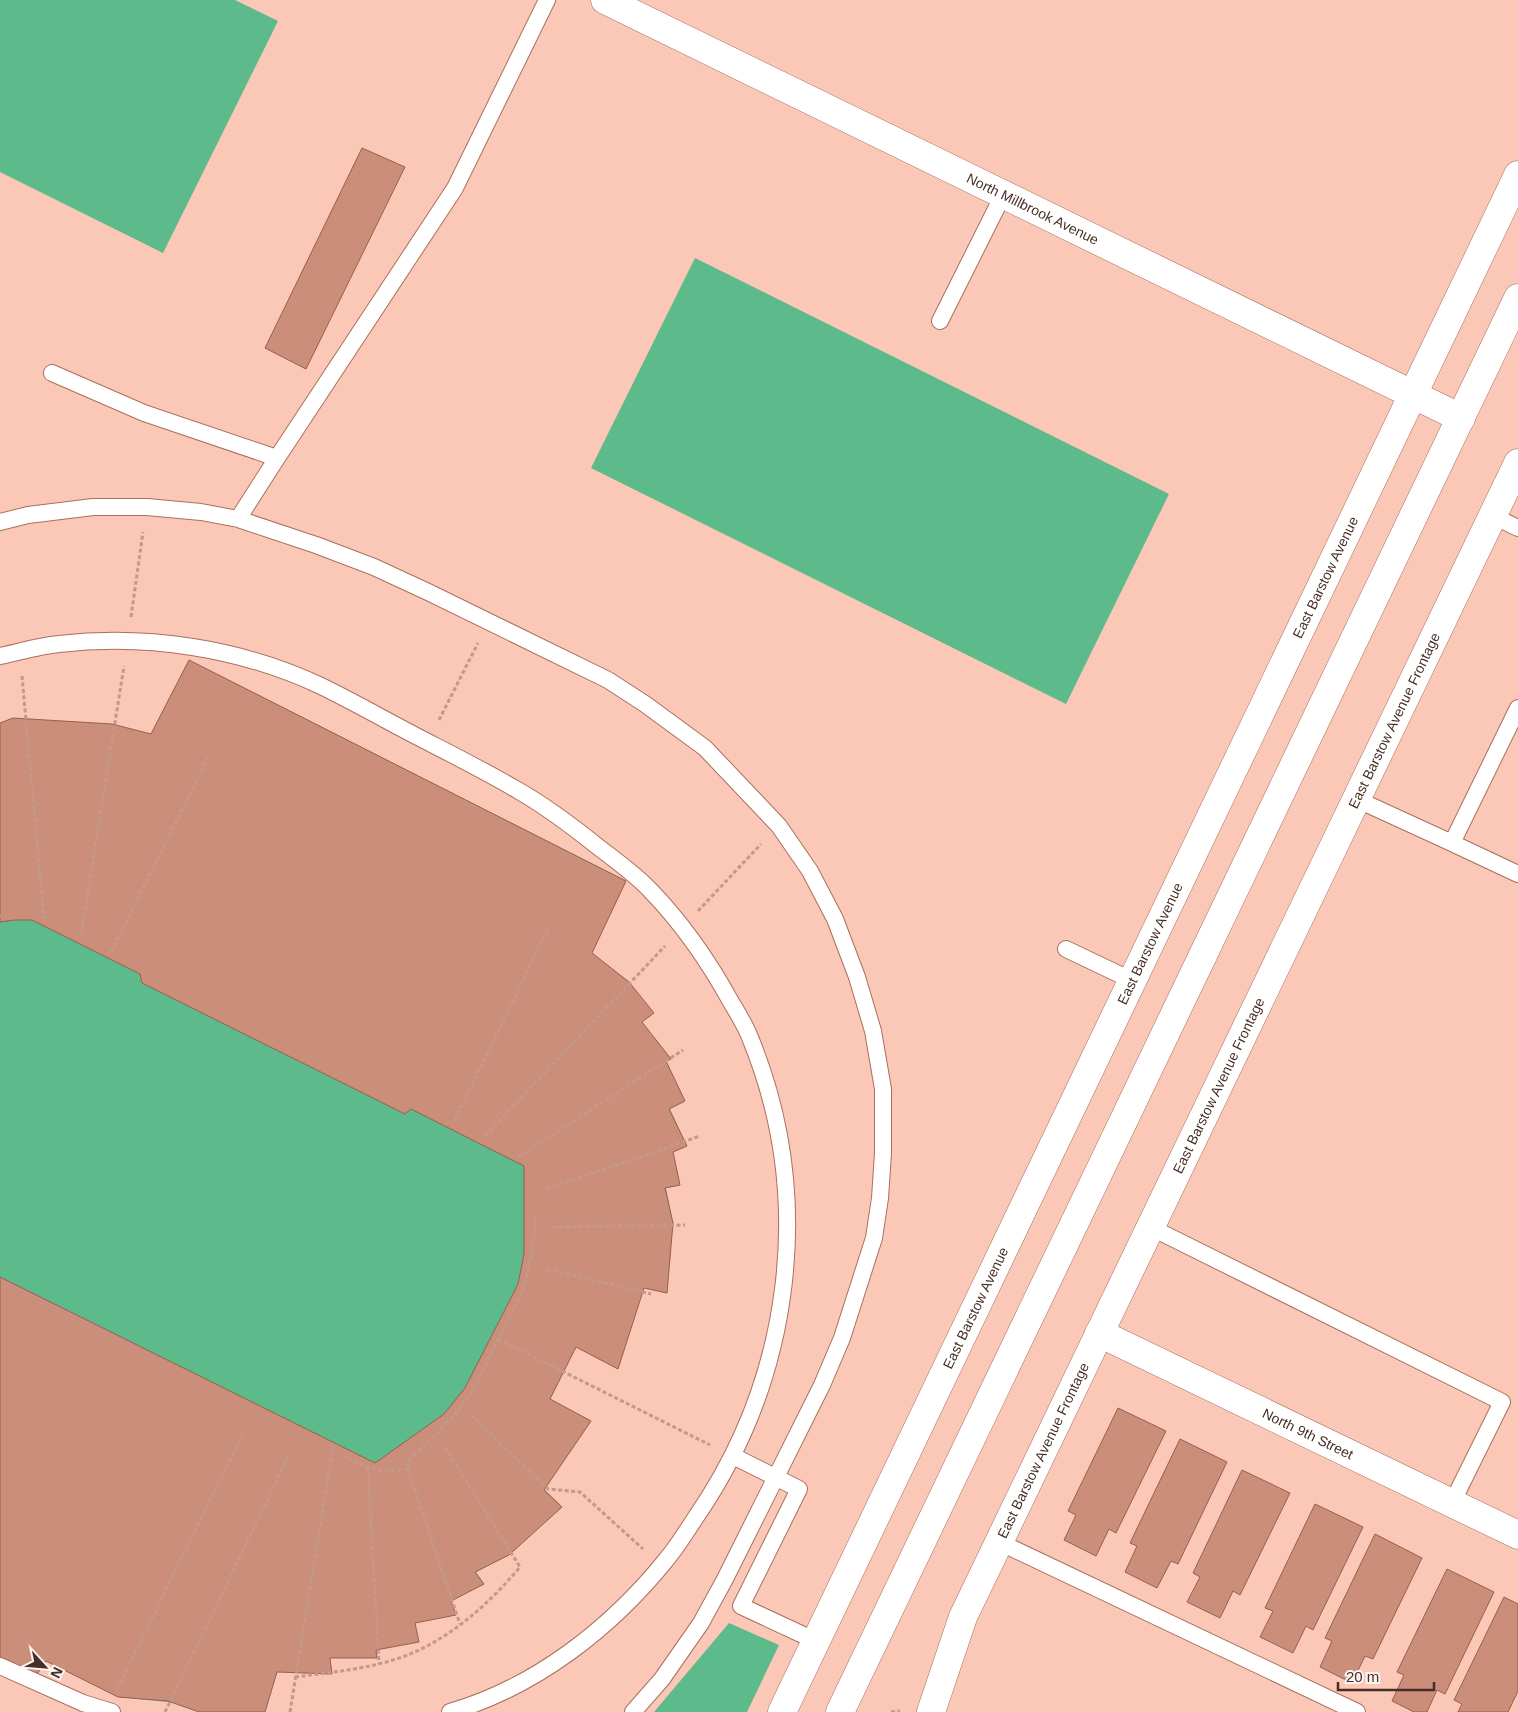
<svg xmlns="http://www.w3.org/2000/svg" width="1518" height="1712" viewBox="0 0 1518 1712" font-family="Helvetica,sans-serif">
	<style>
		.green { fill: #5dba8a }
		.building { fill: #cb8e7a; stroke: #985f4d }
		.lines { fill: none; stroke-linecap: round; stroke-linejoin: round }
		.lane-casing { stroke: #aa705d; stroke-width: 18 }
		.street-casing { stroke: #aa705d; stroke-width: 29 }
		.secondary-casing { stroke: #aa705d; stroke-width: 29 }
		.path { stroke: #c4988a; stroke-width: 3; stroke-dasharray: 4 2.5; stroke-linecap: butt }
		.lane { stroke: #fff; stroke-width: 16 }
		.street { stroke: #fff; stroke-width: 28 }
		.secondary { stroke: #fff; stroke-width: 28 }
		.labels { text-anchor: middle; stroke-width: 4; stroke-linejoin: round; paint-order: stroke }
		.street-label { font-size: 14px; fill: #472e26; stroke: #fbf4f2 }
	</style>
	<rect width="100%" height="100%" fill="#fbc7b7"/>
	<path class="green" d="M0 0H235L278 21 163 253 0 172Z
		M695 258 1169 494 1066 704 591 468Z
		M189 660 626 881 592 953 629 982 642 1022 671 1059 666 1061 685 1101 670 1109 687 1146 673 1152 680 1185 666 1188 673 1223 667 1293 644 1288 618 1369 576 1347 550 1399 591 1421 544 1489 562 1507 509 1555 476 1572 484 1584 451 1601 456 1615 415 1623 376 1650 377 1658H330L277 1672 265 1712 118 1697 46 1661 35 1677 0 1660V723L13 718 151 734Z
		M729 1623 779 1645 747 1712H654Z"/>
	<path class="building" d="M362 148 405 167 306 369 265 348Z
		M189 660 626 881 592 953 629 982 654 1013 642 1022 671 1059 666 1061 685 1101 669 1109 687 1146 673 1152 680 1185 665 1188 673 1223 667 1293 644 1288 618 1369 576 1347 550 1399 591 1421 544 1490 562 1507 509 1555 475 1572 484 1584 451 1601 456 1615 415 1623 419 1642 376 1650 377 1658H330L332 1674 277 1672 265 1712H199L168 1701 118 1697 46 1661 35 1677 0 1660V1277L375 1463 444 1414 465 1388 518 1284 524 1254V1166L411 1109 405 1114 142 983 140 974 32 920H15L0 922V723L13 718 112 724 151 734Z
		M1118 1408 1166 1431 1116 1533 1109 1529 1096 1556 1064 1540 1076 1515 1068 1511Z
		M1180 1439 1227 1462 1178 1564 1171 1561 1157 1588 1125 1572 1137 1546 1130 1543Z
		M1242 1470 1290 1493 1240 1595 1233 1591 1220 1618 1187 1602 1200 1577 1193 1573Z
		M1315 1504 1363 1527 1313 1630 1306 1626 1293 1653 1260 1637 1273 1611 1265 1608Z
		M1375 1534 1422 1558 1373 1659 1365 1656 1352 1683 1320 1667 1332 1641 1325 1638Z
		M1447 1569 1494 1592 1445 1694 1437 1690 1427 1712H1414L1392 1701 1404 1675 1397 1672Z
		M1504 1597 1518 1604V1691L1508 1712H1458L1462 1704 1454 1700Z"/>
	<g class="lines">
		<g class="lane-casing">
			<path id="lane" d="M940 321 1003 195
				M52 373 144 413 277 458 455 188 547 0
				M1493 516 1518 528
				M238 519 277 458
				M0 522 28 515 93 507H147L201 512 238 519 316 545 374 567 428 592 608 680 645 704 705 748 779 826 810 871 835 919 857 977 873 1031 883 1089V1153L880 1198 874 1238 842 1338 822 1385 725 1579 701 1623 662 1679 633 1712
				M0 656C19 652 39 646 59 644 147 634 240 648 321 686 354 702 387 721 420 738 453 755 487 772 519 791 547 807 572 826 597 846 615 860 634 873 650 890 682 923 709 962 731 1002 738 1014 746 1026 751 1040 815 1198 792 1377 696 1517 686 1532 677 1547 666 1560 611 1628 536 1687 450 1712
				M1518 708 1452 843 1518 874
				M1356 799 1452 843
				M1066 949 1131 980
				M1150 1227 1502 1402 1452 1503
				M733 1456 799 1489 741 1606 816 1641
				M999 1542 1357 1712
				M0 1666 83 1703 112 1712"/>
		</g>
		<g class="street-casing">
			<g id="street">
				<path id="s1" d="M605 0 1461 418"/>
				<path id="s2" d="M1099 1333 1518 1535"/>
				<path id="s3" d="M931 1712 963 1617 1518 463"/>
			</g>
		</g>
		<g class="secondary-casing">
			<g id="secondary">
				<path id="s4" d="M782 1712 1518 175"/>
				<path d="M840 1712 1518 298"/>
			</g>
		</g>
		<path class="path" d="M131 617 143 532
			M22 676 44 919
			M439 720 478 643
			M698 911 761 844
			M0 915 1 917
			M81 936 124 666
			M111 952 210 754
			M455 1120 549 927
			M485 1136 665 946
			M518 1157 683 1050
			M547 1189 700 1136
			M553 1227 685 1225
			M547 1269 651 1294
			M498 1339 710 1445
			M471 1415 548 1489 580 1492 643 1549
			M342 1455C366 1467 380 1474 408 1469L407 1462 452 1418 472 1392 524 1287 532 1252 536 1217
			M368 1468 379 1664
			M408 1469 460 1624
			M295 1677C333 1672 370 1669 405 1656 450 1639 490 1603 520 1567L443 1444
			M117 1689 242 1436
			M165 1712 289 1455
			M290 1712 333 1446
			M891 1712 900 1711"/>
		<use href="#lane" class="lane"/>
		<use href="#street" class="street"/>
		<use href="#secondary" class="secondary"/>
	</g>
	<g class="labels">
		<g class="street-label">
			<text dy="5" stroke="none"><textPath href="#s1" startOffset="476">North Millbrook Avenue</textPath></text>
			<text dy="5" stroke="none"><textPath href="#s4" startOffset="1258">East Barstow Avenue</textPath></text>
			<text dy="5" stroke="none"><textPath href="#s3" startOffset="1095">East Barstow Avenue Frontage</textPath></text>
			<text dy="5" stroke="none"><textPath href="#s4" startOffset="852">East Barstow Avenue</textPath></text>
			<text dy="5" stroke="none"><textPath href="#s3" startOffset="690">East Barstow Avenue Frontage</textPath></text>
			<text dy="5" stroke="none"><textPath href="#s4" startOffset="448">East Barstow Avenue</textPath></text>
			<text dy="5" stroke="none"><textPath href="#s2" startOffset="232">North 9th Street</textPath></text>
			<text dy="5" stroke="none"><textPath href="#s3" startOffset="285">East Barstow Avenue Frontage</textPath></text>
		</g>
	</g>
	<g transform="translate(45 1667) rotate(116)" stroke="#fbf4f2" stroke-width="4" paint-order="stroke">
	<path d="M0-4L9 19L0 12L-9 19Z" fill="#472e26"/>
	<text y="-8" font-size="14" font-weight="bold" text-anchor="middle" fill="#472e26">N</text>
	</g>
	<path d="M1338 1682v8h96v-8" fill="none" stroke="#472e26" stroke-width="2.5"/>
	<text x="1346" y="1682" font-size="15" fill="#472e26" stroke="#fbf4f2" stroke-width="4" paint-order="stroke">20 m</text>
</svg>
